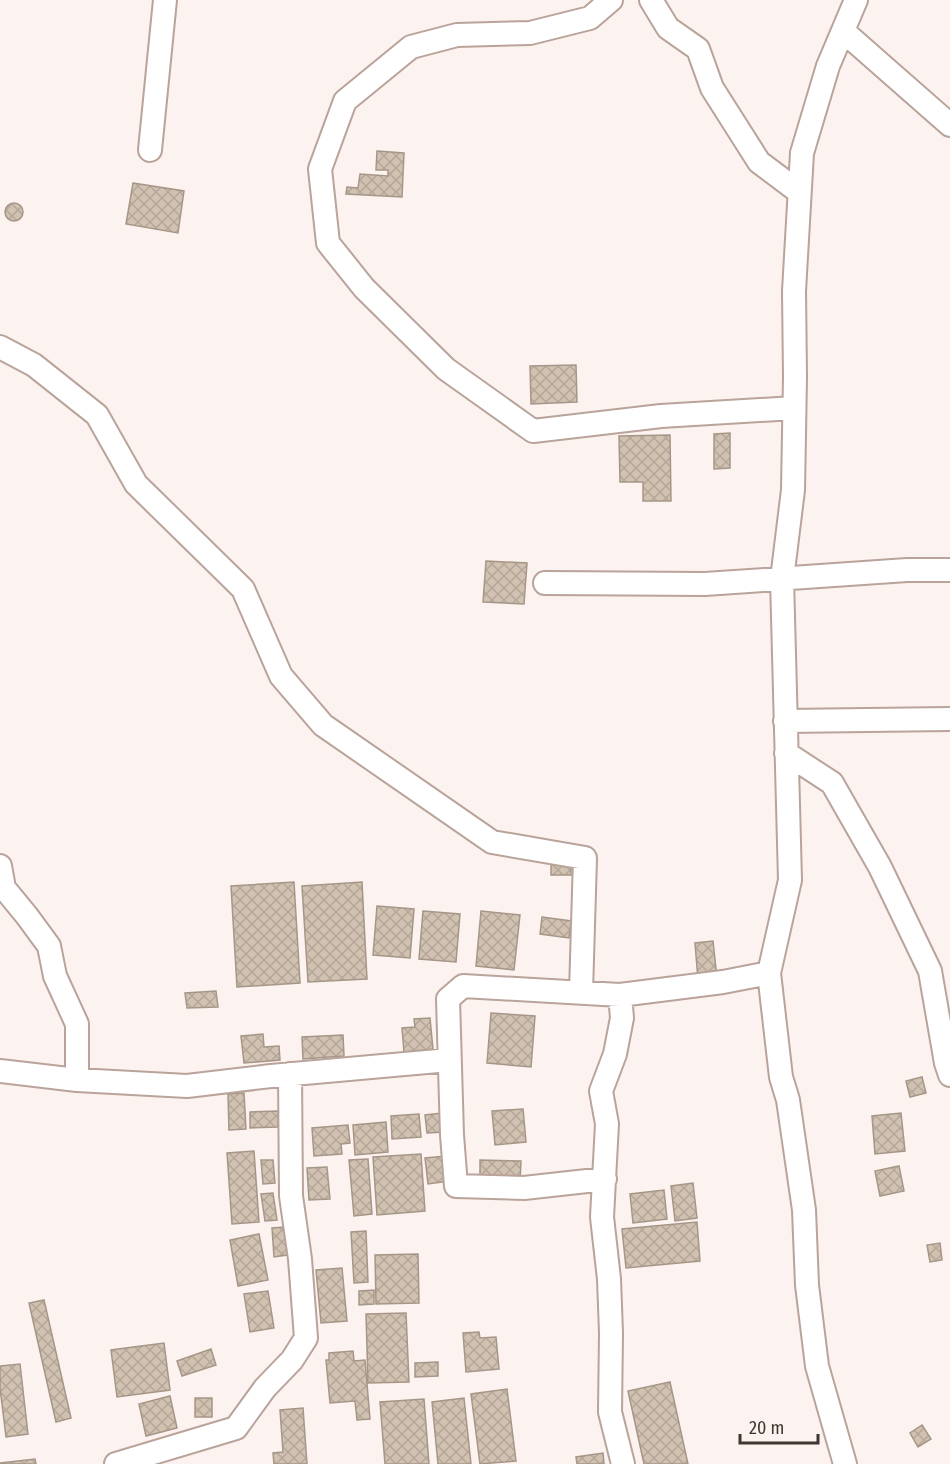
<svg xmlns="http://www.w3.org/2000/svg" width="950" height="1464" viewBox="0 0 950 1464" font-family="'Fira Sans Condensed',sans-serif">
	<style>
		.building { fill: url(#building-cross-hatch); stroke: #a69687; stroke-width: 1.5 }
		.lines { fill: none; stroke-linecap: round; stroke-linejoin: round }
		.minor-casing { stroke: #b9a39a; stroke-width: 26 }
		.minor { stroke: #fff; stroke-width: 22 }
	</style>
	<defs>
		<pattern id="building-cross-hatch" width="8" height="8" patternUnits="userSpaceOnUse" patternTransform="scale(1.5)"><rect width="8" height="8" fill="#d1c1b1"/><path d="M0 0l8 8M0 8l8-8" fill="none" stroke="#b4a699"/></pattern>
	</defs>
	<rect width="100%" height="100%" fill="#fcf2ef"/>
	<path class="building" d="M377 151 404 153 402 197 346 194 347 187 358 188 360 174 388 176V170H376Z
		M133 183 184 191 178 233 126 224Z
		M5 212a9 9 0 1 1 18 0a9 9 0 1 1-18 0Z
		M576 365 577 402 531 404 530 366Z
		M730 433V468L714 469V434Z
		M670 435 671 501H643V482H620L619 436Z
		M486 561 527 563 524 604 483 602Z
		M571 864V875H551V865Z
		M294 882 300 983 237 987 231 886Z
		M362 882 367 979 308 982 302 886Z
		M377 906 414 909 410 958 373 955Z
		M423 911 460 914 456 962 419 959Z
		M481 911 520 915 514 970 476 966Z
		M542 917 571 921 569 938 540 934Z
		M713 941 717 978 698 980 695 943Z
		M216 991 218 1007 187 1008 185 993Z
		M491 1013 535 1016 531 1067 487 1063Z
		M430 1018 433 1049 404 1052 402 1028 415 1027 414 1019Z
		M263 1034 264 1047 279 1046 280 1060 244 1063 241 1036Z
		M343 1035 344 1056 303 1059 302 1037Z
		M922 1077 926 1093 910 1097 906 1081Z
		M244 1093 246 1129 229 1130 228 1094Z
		M523 1109 526 1142 495 1145 492 1111Z
		M278 1111V1127L250 1128V1112Z
		M442 1113 444 1132 427 1133 425 1115Z
		M901 1113 905 1151 875 1154 872 1116Z
		M419 1114 421 1137 392 1139 391 1116Z
		M386 1122 388 1152 355 1155 353 1125Z
		M348 1125 350 1143 341 1144 342 1154 314 1156 312 1128Z
		M254 1151 259 1222 232 1224 227 1153Z
		M421 1154 425 1211 377 1215 373 1157Z
		M446 1156 449 1181 428 1184 425 1158Z
		M368 1159 372 1214 354 1216 349 1160Z
		M261 1160H273L275 1183 263 1184Z
		M480 1160 521 1161 520 1181 480 1178Z
		M899 1166 904 1191 880 1196 875 1171Z
		M327 1167 330 1199 309 1200 307 1168Z
		M693 1183 697 1218 675 1221 671 1186Z
		M664 1190 667 1219 633 1223 630 1194Z
		M273 1193 277 1220 265 1221 261 1194Z
		M697 1222 700 1261 626 1268 622 1229Z
		M285 1227 287 1255 274 1257 272 1228Z
		M366 1231 368 1282 354 1283 351 1232Z
		M259 1234 268 1280 238 1286 230 1240Z
		M940 1243 942 1260 930 1262 927 1245Z
		M418 1254 419 1303 376 1304 375 1255Z
		M342 1268 347 1321 321 1323 316 1270Z
		M374 1290V1304L359 1305V1291Z
		M268 1291 274 1328 250 1332 244 1294Z
		M44 1300 71 1418 56 1422 29 1303Z
		M406 1313 409 1382 368 1383 366 1314Z
		M479 1332 480 1338 496 1337 499 1369 466 1372 463 1333Z
		M164 1343 170 1390 117 1397 111 1350Z
		M211 1349 216 1365 182 1376 177 1361Z
		M353 1351 354 1361 365 1360 370 1419 357 1420 355 1401 330 1403 326 1360H329V1353Z
		M438 1362V1376L415 1377V1363Z
		M20 1364 28 1434 6 1437 0 1388V1366Z
		M670 1382 688 1464H644L628 1391Z
		M507 1389 516 1461 480 1464 471 1394Z
		M170 1396 177 1428 146 1436 139 1404Z
		M195 1398H212V1417H195Z
		M464 1398 471 1464H438L432 1402Z
		M424 1399 429 1464H385L380 1402Z
		M303 1408 307 1464H274L273 1453 283 1452 280 1410Z
		M922 1425 931 1439 918 1447 910 1433Z
		M603 1453 604 1464H577L576 1457Z
		M35 1459 36 1464H0V1463Z"/>
	<g class="lines">
		<g class="minor-casing">
			<path id="minor" d="M611 0 590 18 530 33 457 35 411 47 345 101 320 169 328 243 364 288 446 369 533 431 661 416 794 408
				M651 0 668 28 698 49 712 88 759 162 799 192
				M843 31 950 125
				M150 150 165 0
				M0 347 34 365 97 415 136 484 243 589 281 676 323 725 492 842 585 858 581 992
				M545 583 705 584 907 570H950
				M785 721 950 719
				M786 753 832 783 880 867 930 971 946 1063 950 1075
				M0 866 4 888 27 916 49 946 55 976 77 1024V1080
				M620 995 622 1018 615 1054 601 1091 607 1124 602 1217 609 1279 611 1333 610 1412 623 1464
				M0 1071 77 1080 187 1086 271 1076 449 1060
				M605 1179 524 1188 456 1186 452 1135 448 999 463 986 620 995 723 982 769 973
				M116 1464 236 1428 265 1388 292 1360 306 1338 300 1259 291 1196 290 1074
				M845 1464 817 1366 807 1285 804 1210 788 1100 781 1077 769 973 790 880 782 579 793 490 795 377 794 291 802 153 828 66 856 0"/>
		</g>
		<use href="#minor" class="minor"/>
	</g>
	<path d="M740 1434v9h78v-9" fill="none" stroke="#3f3632" stroke-width="3"/>
	<text x="749" y="1434" font-size="18" fill="#3f3632" stroke="#fcf2ef" stroke-width="4.5" paint-order="stroke">20 m</text>
</svg>
